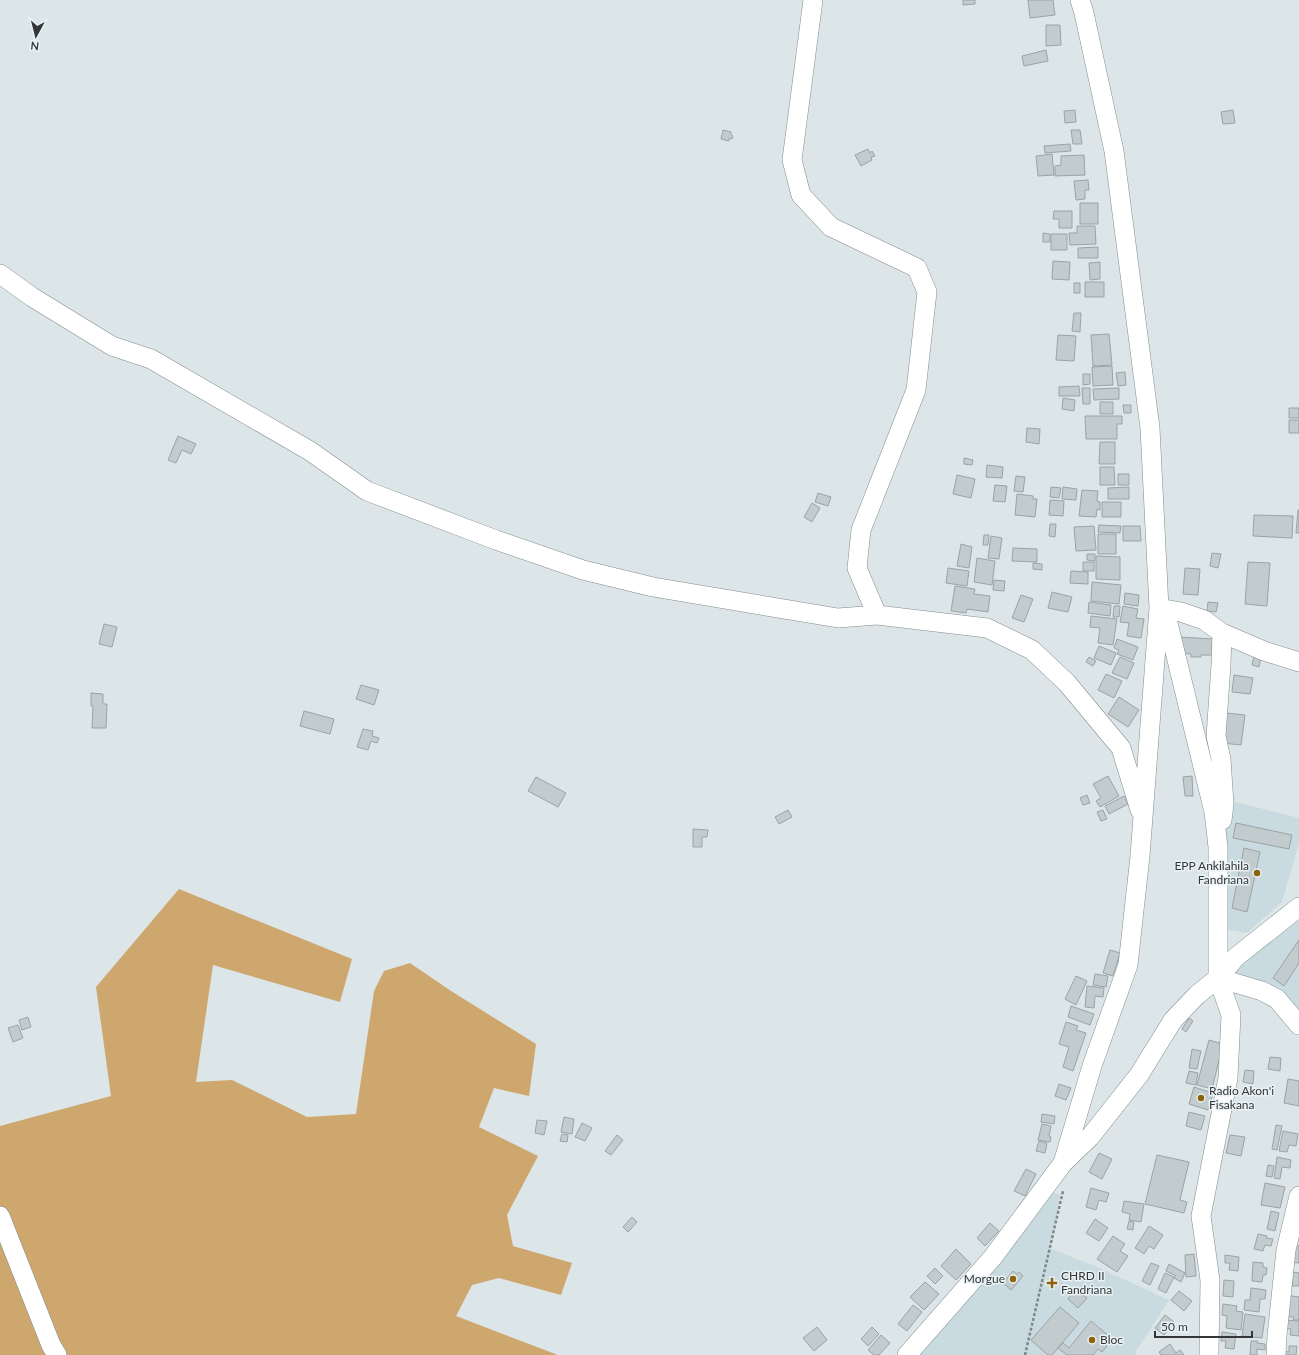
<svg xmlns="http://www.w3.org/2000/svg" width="1299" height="1355" viewBox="0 0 1299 1355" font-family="Lato,sans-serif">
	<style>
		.built { fill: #c9dbe0 }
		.forest { fill: #cda76e }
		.building { fill: #c2cbcd; stroke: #9aa3a5 }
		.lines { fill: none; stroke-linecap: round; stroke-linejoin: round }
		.minor-casing { stroke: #838c8e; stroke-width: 20 }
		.path { stroke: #818788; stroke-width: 2.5; stroke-dasharray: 3 2; stroke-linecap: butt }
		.minor { stroke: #fff; stroke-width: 19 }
		.poi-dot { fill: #8e6209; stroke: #e9f2f5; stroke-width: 1.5 }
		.labels { text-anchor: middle; stroke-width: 3; stroke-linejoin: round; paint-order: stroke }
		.poi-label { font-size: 12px; fill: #343738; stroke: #e9f2f5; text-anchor: start }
	</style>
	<rect width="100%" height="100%" fill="#dce5e7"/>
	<path class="built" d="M1232 801 1299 818V843L1282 902 1247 933 1225 929 1223 840Z
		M1299 914V1016L1230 976 1234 965Z
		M1052 1192 1060 1195 1051 1249 1095 1266 1169 1300 1135 1353 1137 1355H909Z"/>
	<path class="forest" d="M179 889 352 959 340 1002 213 965 196 1082 232 1080 307 1117 356 1114 374 991 384 971 410 963 451 991 536 1044 529 1096 494 1088 479 1127 538 1156 507 1215 513 1246 572 1263 561 1295 499 1278 472 1285 456 1316 558 1355H0V1126L111 1096 96 987Z"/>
	<path class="building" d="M963 0H975V4L963 5Z
		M1028 0H1053L1055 15 1030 18Z
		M1046 25H1060L1061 45 1046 46Z
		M1046 50 1048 61 1024 66 1022 56Z
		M1075 110 1076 122 1065 123 1064 111Z
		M1233 110 1235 123 1223 124 1221 112Z
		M723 130 731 132V135L733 136 732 139 729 138V141L721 139Z
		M1071 130H1080L1082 144H1073Z
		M1070 144 1071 151 1045 153 1044 146Z
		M868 149 870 153 872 151 875 156 871 157 872 160 861 166 855 155Z
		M1052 154 1054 175 1038 176 1036 156Z
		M1084 155 1085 175 1055 176V166L1061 165V156Z
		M1088 180 1089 190H1085V199L1076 200 1074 181Z
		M1080 203H1098V224H1080Z
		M1054 211H1072V228H1059V219H1053Z
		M1077 226H1095L1096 244 1070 245 1069 233H1077Z
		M1043 233 1050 234V242H1043Z
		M1051 234H1067V250H1051Z
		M1098 247V258H1078V248Z
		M1053 261 1070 262 1069 280 1052 279Z
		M1100 262V279L1090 280 1089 263Z
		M1085 282H1104V297H1085Z
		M1074 283H1080V293H1074Z
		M1074 313H1081L1080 332 1072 331Z
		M1109 334 1112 365 1093 366 1091 335Z
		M1058 335 1076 336 1074 361 1056 360Z
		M1112 366 1113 385 1093 386 1092 367Z
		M1125 372 1126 385 1118 386 1116 373Z
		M1083 374H1090V384L1083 385Z
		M1079 386 1080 396H1059V387Z
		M1082 388H1090V404H1083Z
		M1119 388V399L1094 400 1093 389Z
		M1063 398 1075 400 1074 411 1062 409Z
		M1100 402H1113V414H1100Z
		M1123 405H1131V413H1124Z
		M1289 408H1299V418H1289Z
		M1085 416H1122V424H1117V439H1086Z
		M1289 420H1299V433H1289Z
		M1027 428 1040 429 1039 444 1026 442Z
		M178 436 196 444 191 454 182 450 176 463 168 460Z
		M1100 442H1115V464H1099Z
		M964 458 973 460 972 465 964 464Z
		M987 465 1003 467 1002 478 986 477Z
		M1100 467H1114L1115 485H1100Z
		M1118 474H1129V485H1118Z
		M957 475 975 479 971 498 953 494Z
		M1016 476 1025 477 1023 492 1014 491Z
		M995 485 1007 486 1005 502 993 501Z
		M1051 487 1061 488 1059 498 1050 497Z
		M1063 487 1077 489 1076 500 1062 499Z
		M1129 487V499H1108V488Z
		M1082 490 1098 491 1097 501 1100 502V510L1097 509 1096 517 1079 516Z
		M818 493 831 497 828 506 815 502Z
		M1017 494 1033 496V499H1037L1035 517 1015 515Z
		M1050 500 1064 501 1063 516 1049 515Z
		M1102 502H1121V517H1102Z
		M812 503 820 508 812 522 804 517Z
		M1298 510H1299V533H1296Z
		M1254 515 1293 516 1292 538 1253 536Z
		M1050 524H1056L1055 537 1049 536Z
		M1099 525 1121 526 1120 533 1098 532Z
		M1094 526 1096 550 1076 551 1074 527Z
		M1123 526H1140L1141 541H1123Z
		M1098 534H1116V554H1098Z
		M984 535H989L988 545H983Z
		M991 536 1002 538 999 559 988 558Z
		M961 544 972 547 969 568 957 566Z
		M1013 548 1037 549V562L1012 561Z
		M1212 553 1221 554 1218 568 1210 566Z
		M1087 554H1095V561L1087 560Z
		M1096 556 1120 557V580L1096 579Z
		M977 558 995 561 992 585 974 582Z
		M1083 562H1094V571H1083Z
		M1248 562 1270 563 1267 606 1245 604Z
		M1033 563 1042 564V570L1033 569Z
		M948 568 969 571 967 586 946 583Z
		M1185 568 1200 569 1198 595 1183 594Z
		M1071 571 1088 572V584L1070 583Z
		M994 580 1005 581 1004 591 993 590Z
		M1092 582 1121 585 1119 604 1091 601Z
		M955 586 975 589 974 594 990 596 988 612 967 609 966 613 951 611Z
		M1052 592 1072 597 1068 612 1048 608Z
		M1125 593 1139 595 1138 606 1124 604Z
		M1021 595 1033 599 1024 622 1012 618Z
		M1089 602 1111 605 1110 616 1088 613Z
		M1208 602 1218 603 1216 612 1207 611Z
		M1114 606H1120L1119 617H1113Z
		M1123 606 1138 609 1136 618 1144 619 1141 638 1127 636 1129 623 1120 622Z
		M1091 616 1117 619 1113 645 1098 643 1100 628 1090 627Z
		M104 624 117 627 112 647 99 644Z
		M1180 637 1213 639 1212 655H1201V657H1191V654L1179 653Z
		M1117 639 1138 647 1133 660 1117 654 1119 650 1114 648Z
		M1099 646 1116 653 1111 665 1094 658Z
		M1254 655 1261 657 1259 667 1252 665Z
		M1089 657 1096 661 1093 666 1086 662Z
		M1120 657 1134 663 1127 679 1112 673Z
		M1106 674 1122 681 1114 698 1098 690Z
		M1234 675 1253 678 1250 694 1232 692Z
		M361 685 379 690 374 705 356 699Z
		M91 693 103 694V704H107L106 728H92L93 706H91Z
		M1119 697 1139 710 1128 727 1108 714Z
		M304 711 334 719 330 734 300 726Z
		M1226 713 1245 715 1241 745 1222 743Z
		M363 729 373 731 372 736 379 738 377 743 371 741 368 750 357 747Z
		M1108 776 1119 796 1100 807 1096 801 1101 798 1093 784Z
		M1192 776 1193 796H1185L1183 777Z
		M536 777 566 793 558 807 528 791Z
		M1087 795 1090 803 1083 805 1080 798Z
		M1124 796 1128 804 1109 814 1105 806Z
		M788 810 792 817 779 824 775 817Z
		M1103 810 1107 819 1101 821 1097 812Z
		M1236 823 1292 835 1289 849 1233 838Z
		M693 829 708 830 707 837H702V847H693Z
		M1244 848 1260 852 1247 912 1232 908Z
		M1299 940V963L1284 986 1273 978Z
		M1110 950 1120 953 1113 976 1103 973Z
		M1095 974 1108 976 1106 987 1093 985Z
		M1076 976 1087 981 1076 1005 1065 999Z
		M1087 986 1104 988 1103 997 1095 996 1094 1008 1085 1007Z
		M1071 1006 1094 1014 1090 1025 1068 1017Z
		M28 1017 31 1027 22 1030 19 1020Z
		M1189 1018 1193 1021 1186 1032 1182 1029Z
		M1066 1022 1078 1026 1076 1030 1086 1033 1073 1071 1063 1067 1069 1047 1059 1044Z
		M18 1025 23 1038 13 1042 8 1028Z
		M1209 1040 1223 1044 1212 1089 1197 1085Z
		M1192 1049 1201 1051 1197 1069 1189 1068Z
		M1270 1057 1281 1058 1280 1071 1268 1069Z
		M1245 1070 1254 1071 1253 1084 1243 1082Z
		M1189 1071 1198 1073 1196 1085 1186 1083Z
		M1288 1079 1299 1081V1106L1284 1103Z
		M1059 1084 1071 1088 1066 1100 1055 1096Z
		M1194 1087 1213 1093 1208 1110 1189 1104Z
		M1189 1112 1205 1116 1201 1130 1186 1126Z
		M1042 1114 1055 1116 1054 1124 1041 1122Z
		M564 1117 574 1119 572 1134 561 1132Z
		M537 1120 547 1121 544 1135 535 1133Z
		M582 1123 592 1128 585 1141 575 1137Z
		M1042 1124 1051 1126 1049 1136 1051 1137 1050 1142 1038 1140Z
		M1276 1125 1282 1126 1277 1150 1272 1149Z
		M1283 1131 1298 1134 1296 1146 1289 1145 1287 1152 1279 1151Z
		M562 1134 568 1135 567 1142 560 1141Z
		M617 1135 623 1140 611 1155 605 1151Z
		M1230 1135 1245 1137 1241 1156 1226 1153Z
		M1039 1141 1047 1143 1045 1153 1036 1151Z
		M1099 1153 1112 1159 1102 1179 1089 1172Z
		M1157 1155 1189 1162 1180 1200 1187 1202 1184 1213 1145 1204Z
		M1277 1157 1291 1160 1290 1168 1282 1167 1280 1179 1274 1178Z
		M1268 1165 1274 1166 1272 1177 1266 1176Z
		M1026 1169 1036 1174 1025 1196 1014 1191Z
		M1265 1183 1285 1187 1280 1208 1261 1205Z
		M1091 1188 1109 1193 1106 1202 1099 1200 1096 1210 1086 1207Z
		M1124 1201 1144 1204 1141 1222 1129 1220 1130 1214 1122 1212Z
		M1271 1211 1279 1213 1275 1231 1267 1229Z
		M632 1217 637 1222 628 1232 623 1227Z
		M1095 1219 1108 1228 1099 1241 1086 1233Z
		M1129 1221 1134 1222 1133 1230 1127 1229Z
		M990 1223 999 1231 985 1246 977 1238Z
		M1149 1226 1163 1235 1154 1249 1149 1246 1144 1254 1135 1248Z
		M1258 1234 1267 1236 1266 1238 1273 1239 1271 1246 1265 1245 1263 1251 1254 1249Z
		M1113 1236 1125 1244 1120 1251 1128 1256 1117 1272 1097 1259Z
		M1292 1245 1299 1246V1263L1289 1262Z
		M956 1249 971 1264 956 1280 941 1266Z
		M1194 1254 1196 1276 1186 1277 1185 1255Z
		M1225 1255 1239 1257 1238 1271 1229 1270 1230 1263H1225Z
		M1253 1262 1263 1263V1267L1267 1268 1266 1275H1263L1262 1282 1252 1281Z
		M1151 1263 1159 1266 1150 1285 1142 1281Z
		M1169 1264 1185 1273 1181 1282 1174 1278 1176 1276 1166 1271Z
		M935 1268 943 1276 935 1284 927 1276Z
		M1013 1271 1017 1274 1019 1272 1023 1276 1011 1290 1003 1283Z
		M1287 1271 1299 1273V1286H1292L1293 1279 1286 1278Z
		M1165 1273 1174 1277 1166 1293 1158 1289Z
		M1224 1280 1234 1281 1233 1297 1223 1296Z
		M925 1282 939 1294 924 1310 910 1297Z
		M1251 1288 1266 1290 1265 1299H1260L1259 1312 1244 1310 1245 1300H1250Z
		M1076 1289 1087 1298 1078 1308 1068 1299Z
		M1179 1291 1192 1301 1184 1311 1171 1300Z
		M1285 1295 1299 1297V1320H1293L1294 1317H1288Z
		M1223 1304 1237 1306 1236 1311 1243 1312 1241 1330 1226 1328 1227 1316 1222 1315Z
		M913 1305 922 1312 907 1331 898 1324Z
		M1060 1307 1079 1323 1052 1355H1048L1031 1340Z
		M1245 1314 1265 1317 1262 1338 1242 1336Z
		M1165 1315 1174 1322 1164 1335 1155 1328Z
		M1284 1320 1299 1321V1336L1290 1335 1291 1329 1283 1328Z
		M1091 1321 1110 1337 1104 1344 1107 1346 1102 1352 1098 1349 1093 1355H1067L1058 1348 1063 1343 1069 1348Z
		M817 1327 827 1340 814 1351 803 1338Z
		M872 1327 879 1334 868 1346 861 1339Z
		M1222 1332 1236 1334 1234 1349 1225 1348 1226 1341H1221Z
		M881 1335 890 1343 879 1355H874L868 1350Z
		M1251 1341H1258L1257 1343 1265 1344V1350L1257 1349V1355H1250Z
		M1170 1344 1176 1353 1180 1350 1184 1355H1161L1159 1352Z
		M1289 1346H1297L1296 1355H1282L1283 1351 1289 1352Z"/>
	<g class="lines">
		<g class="minor-casing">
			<path id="minor" d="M813 0 792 160 801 195 831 227 917 268 927 292 916 390 861 530 857 568 877 615
				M0 274 32 297 112 346 151 359 310 451 367 491 496 540 583 570 653 587 838 618 877 615 987 628 1032 650 1067 683 1121 748 1140 810
				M1159 608 1181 612 1204 620 1222 633 1264 651 1299 662
				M1161 612 1167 619 1214 812 1218 847V978L1231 1015 1228 1078 1201 1216 1210 1280 1209 1355
				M1222 820 1224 804 1221 759 1216 736 1221 665 1222 633
				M1218 978 1262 991 1277 999 1299 1025
				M1064 1162 1090 1137 1139 1075 1173 1020 1197 995 1218 978 1236 957 1299 907
				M0 1216 51 1345 57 1355
				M907 1355 993 1257 1063 1163 1092 1066 1128 965 1140 856 1159 608 1150 428 1114 151 1084 13 1080 0
				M1276 1355 1277 1336 1286 1250 1299 1196"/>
		</g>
		<path class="path" d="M1025 1355 1063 1191"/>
		<use href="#minor" class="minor"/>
	</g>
	<g class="poi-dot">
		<circle cx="1257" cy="873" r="4"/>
		<circle cx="1201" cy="1098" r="4"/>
		<circle cx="1013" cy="1279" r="4"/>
		<path d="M1050 1277h4v4h4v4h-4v4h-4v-4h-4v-4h4z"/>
		<circle cx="1092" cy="1340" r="4"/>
	</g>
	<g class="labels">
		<g class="poi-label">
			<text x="1249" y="870" text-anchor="end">EPP Ankilahila<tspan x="1249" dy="14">Fandriana</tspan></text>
			<text x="1209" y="1095">Radio Akon'i<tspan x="1209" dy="14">Fisakana</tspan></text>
			<text x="1061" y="1280">CHRD II<tspan x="1061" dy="14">Fandriana</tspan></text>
			<text x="1005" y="1283" text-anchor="end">Morgue</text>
			<text x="1100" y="1344">Bloc</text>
		</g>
	</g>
	<g transform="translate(36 36) rotate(187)" stroke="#e9f2f5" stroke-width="3" paint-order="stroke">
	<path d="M0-3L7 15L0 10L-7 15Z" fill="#343738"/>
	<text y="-6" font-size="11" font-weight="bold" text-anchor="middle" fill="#343738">N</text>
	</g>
	<path d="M1155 1331v6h97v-6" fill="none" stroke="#343738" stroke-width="2"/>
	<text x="1161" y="1331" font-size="12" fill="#343738" stroke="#e9f2f5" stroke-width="3" paint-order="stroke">50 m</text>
</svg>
